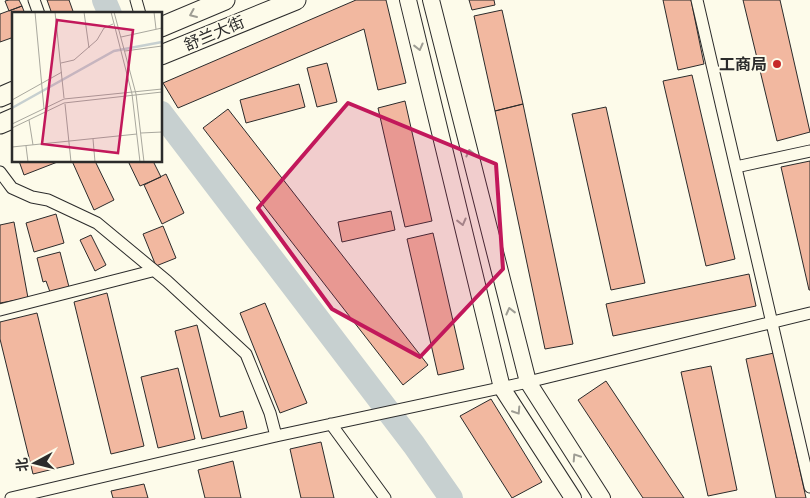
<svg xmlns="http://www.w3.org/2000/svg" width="810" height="498" viewBox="0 0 810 498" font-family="'Public Sans','Noto Sans SC',sans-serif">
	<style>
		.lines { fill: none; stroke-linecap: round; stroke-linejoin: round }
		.river { stroke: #c7d0d0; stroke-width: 24 }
		.building { fill: #f2b8a0; stroke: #2b2b2b }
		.street-casing { stroke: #2b2b2b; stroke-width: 13 }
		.secondary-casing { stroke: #2b2b2b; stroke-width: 18 }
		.primary-casing { stroke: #2b2b2b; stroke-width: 21 }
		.street { stroke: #fdfbea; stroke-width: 11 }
		.secondary { stroke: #fdfbea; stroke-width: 16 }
		.primary { stroke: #fdfbea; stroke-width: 19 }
		.oneway { stroke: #9e9d94 }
		.marked { fill: #c2185b; fill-opacity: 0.2; stroke: #c2185b; stroke-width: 4; stroke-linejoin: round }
		.poi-dot { fill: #c62828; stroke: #fdfbea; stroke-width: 2 }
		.labels { text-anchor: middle; stroke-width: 4; stroke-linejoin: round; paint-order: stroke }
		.street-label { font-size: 16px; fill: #2b2b2b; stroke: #fdfbea }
		.poi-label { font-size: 16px; font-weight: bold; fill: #2b2b2b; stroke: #fdfbea; text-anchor: end }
		.inset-river { fill: none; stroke: #c7d0d0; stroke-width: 2.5 }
		.inset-road { fill: none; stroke: #a9a89e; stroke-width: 1 }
		.view { fill: #c2185b; fill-opacity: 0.15; stroke: #c2185b; stroke-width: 2.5 }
		.inset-edge { fill: none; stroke: #2b2b2b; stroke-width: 2.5 }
	</style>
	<rect width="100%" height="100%" fill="#fdfbea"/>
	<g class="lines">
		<path class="river" d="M104 0 110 14
			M161 113 414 445 451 498"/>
	</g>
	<path class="building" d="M9 0H19L22 6 9 11 5 1Z
		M47 0H69L74 14H52Z
		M356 0H386L406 83 378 90 364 29 178 108 163 83Z
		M469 0H494L495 5 472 10Z
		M663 0H691L704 64 678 70Z
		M743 0H780L810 132 777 141Z
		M22 6 25 14H14V37L0 42V14Z
		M502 10 523 104 495 111 474 16Z
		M327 63 337 102 317 107 307 68Z
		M692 75 735 259 706 266 663 81Z
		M299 84 305 107 246 123 240 100Z
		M405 101 432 221 405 227 378 108Z
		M523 104 573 344 545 349 495 111Z
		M606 107 645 283 611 290 572 114Z
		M228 109 428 365 403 385 203 128Z
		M19 161H60L24 175Z
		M72 161H95L114 200 94 210Z
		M128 161H153L161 177 140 186Z
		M810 161V290H809L781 167Z
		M166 174 184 213 162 224 144 185Z
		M391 211 395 230 342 242 338 222Z
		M56 214 64 243 34 252 26 223Z
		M14 222 28 298 0 303V225Z
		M163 226 176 258 156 266 143 234Z
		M433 233 464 369 438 375 407 239Z
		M91 235 106 265 95 271 80 240Z
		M60 252 69 287 50 292 46 281 43 282 37 258Z
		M749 274 756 306 613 336 606 304Z
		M107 293 144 446 111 454 74 302Z
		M265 303 307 403 280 413 240 313Z
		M37 313 74 464 33 474 0 339V322Z
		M197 325 220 417 243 411 247 428 202 439 175 331Z
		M774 353 806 498H776L746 359Z
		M711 366 737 490 708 496 681 372Z
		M178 368 195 439 158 448 141 377Z
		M606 381 684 498H643L578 400Z
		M491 399 542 482 512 498 460 416Z
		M321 442 334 498H301L290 449Z
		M233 461 241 498H205L198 470Z
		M144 484 148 498H113L111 491Z"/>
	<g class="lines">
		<g class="street-casing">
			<path id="street" d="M34 0 39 14
				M136 0 140 14
				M697 0 810 487
				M736 167 810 151
				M0 172 12 188 32 197 48 200 97 223 167 281 246 354 270 413 276 436
				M0 310 152 271
				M331 424 385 498
				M11 498 276 436 528 382 810 313"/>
		</g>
		<g class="secondary-casing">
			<path id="secondary" d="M408 0 502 388 573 498
				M431 0 528 382 602 498"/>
		</g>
		<g class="primary-casing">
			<path id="primary" d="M161 27 225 0
				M161 55 296 0
				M0 97 14 91
				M0 124 14 118"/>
		</g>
		<use href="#street" class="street"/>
		<use href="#secondary" class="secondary"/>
		<use href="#primary" class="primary"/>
	</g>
	<defs><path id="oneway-chevron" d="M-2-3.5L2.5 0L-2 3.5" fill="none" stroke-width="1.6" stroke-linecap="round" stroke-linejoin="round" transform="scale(1.25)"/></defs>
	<g class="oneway">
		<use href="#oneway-chevron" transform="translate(193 14) rotate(157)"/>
		<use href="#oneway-chevron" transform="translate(419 47) rotate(76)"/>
		<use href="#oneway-chevron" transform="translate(470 153) rotate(-104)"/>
		<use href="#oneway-chevron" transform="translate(462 222) rotate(76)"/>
		<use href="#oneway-chevron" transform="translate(510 311) rotate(-104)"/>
		<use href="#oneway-chevron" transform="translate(517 411) rotate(57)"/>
		<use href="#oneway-chevron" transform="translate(576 457) rotate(-123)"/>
	</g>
	<path class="marked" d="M348 103 496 164 503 269 420 357 332 309 258 208Z"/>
	<circle class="poi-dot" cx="777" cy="64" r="5"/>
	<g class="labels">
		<g class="street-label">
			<text transform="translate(214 33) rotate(-23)" y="6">舒兰大街</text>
		</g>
		<g class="poi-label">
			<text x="767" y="70">工商局</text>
		</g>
	</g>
	<g transform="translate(12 12)">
		<rect width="150" height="150" fill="#fdfbea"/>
		<path class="inset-river" d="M0 96 102 39 150 30"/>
		<path class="inset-road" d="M23 0 32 97M43 0 52 86M72 0 77 36M99 0 120 82 128 150M102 0 124 82 132 150M142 0 144 17M109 25 150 16M113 39 150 34M49 51 62 48 85 28 92 16 101 12M0 88 50 60M53 92 59 150M17 108 21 133M0 112 52 87 150 77M0 116 52 91 150 80M129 121 150 120M81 127 83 150M14 134 16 150M0 135 125 122"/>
		<path class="view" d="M45 8 121 18 106 141 30 132Z"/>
		<rect width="150" height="150" class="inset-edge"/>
	</g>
	<g transform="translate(35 463) rotate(263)" stroke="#fdfbea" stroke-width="4" paint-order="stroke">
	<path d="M0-4L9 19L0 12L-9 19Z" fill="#2b2b2b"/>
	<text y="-8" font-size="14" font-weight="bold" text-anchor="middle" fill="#2b2b2b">北</text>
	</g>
</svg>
